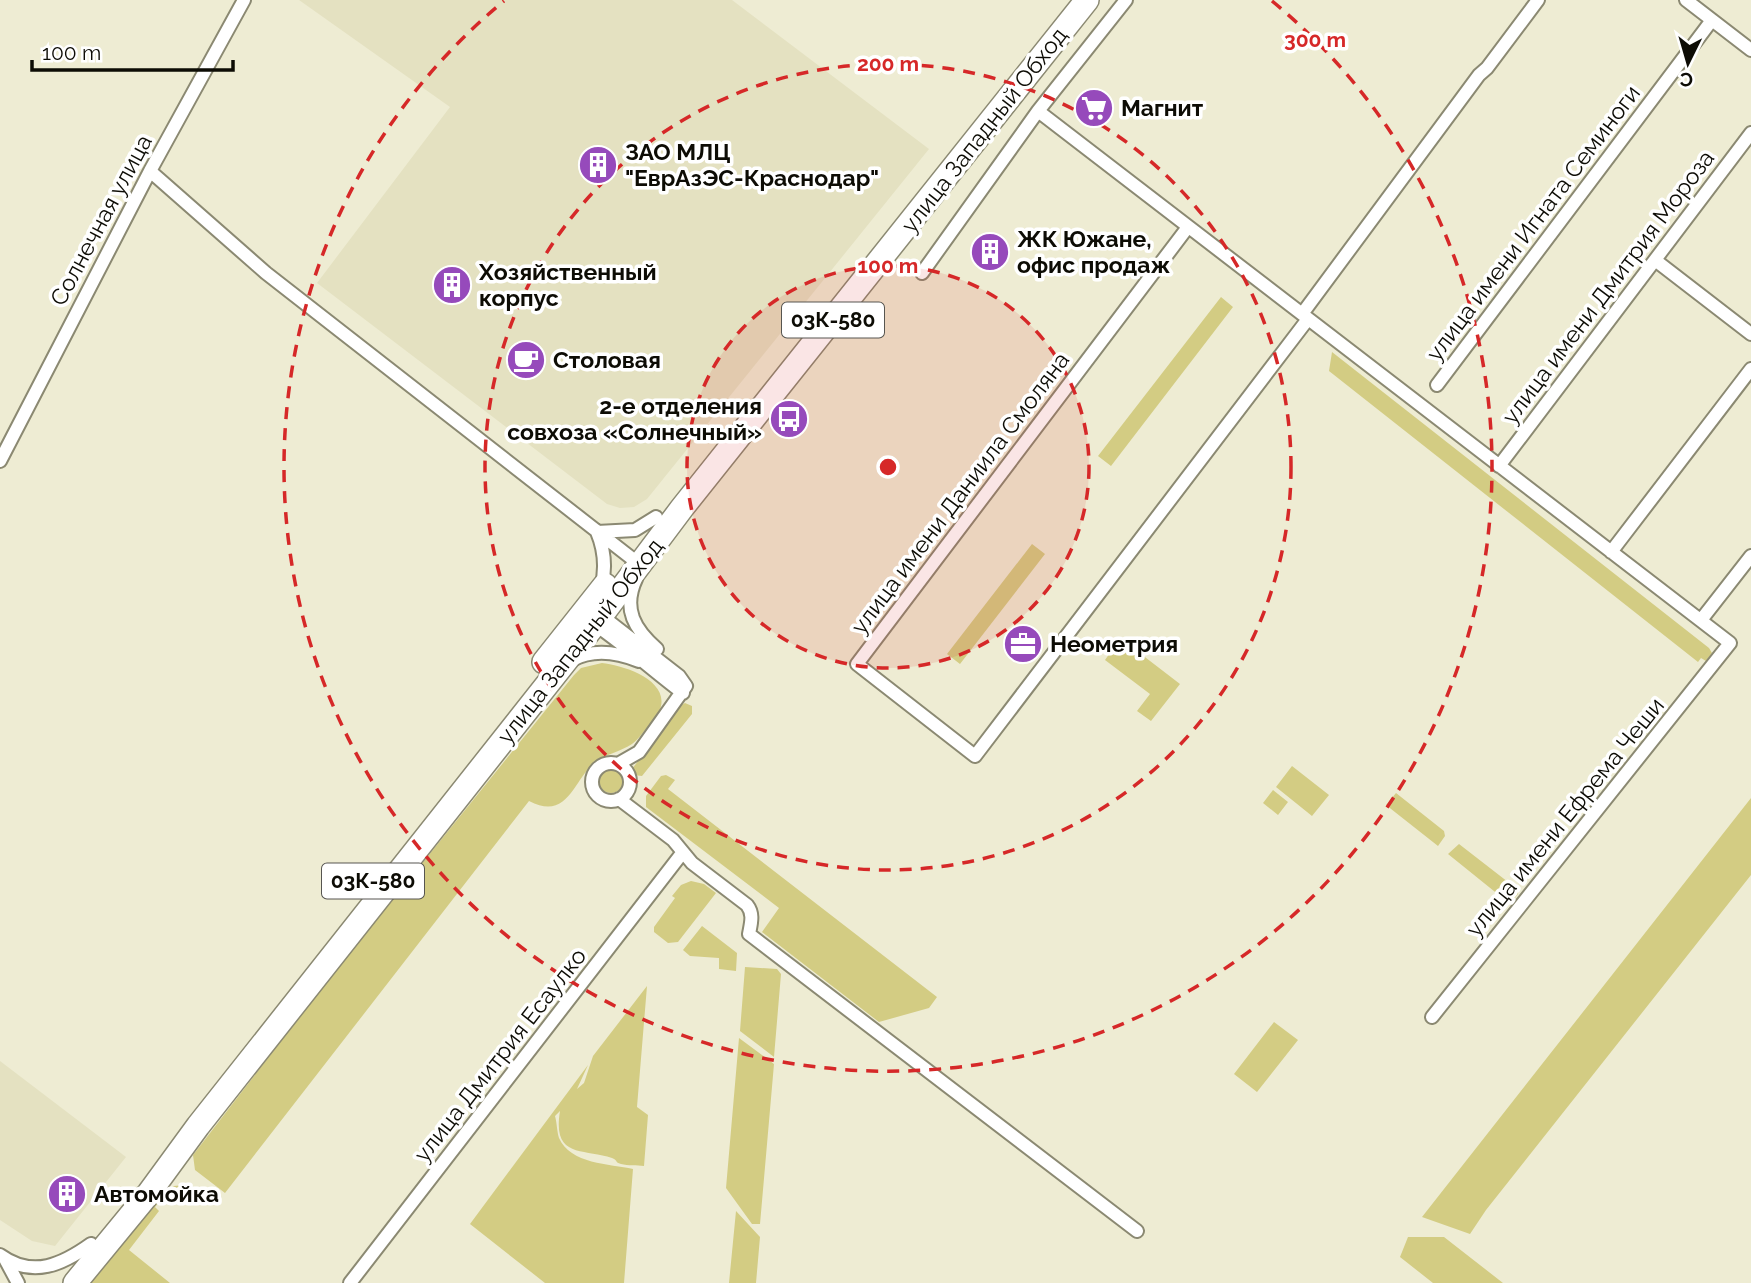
<svg xmlns="http://www.w3.org/2000/svg" width="1751" height="1283" viewBox="0 0 1751 1283" font-family="Raleway,sans-serif">
	<style>
		.built { fill: #e4e1c1 }
		.green { fill: #d3cc83 }
		.lines { fill: none; stroke-linecap: round; stroke-linejoin: round }
		.street-casing { stroke: #8b8972; stroke-width: 16 }
		.highway-casing { stroke: #8b8972; stroke-width: 26 }
		.street { stroke: #fff; stroke-width: 12 }
		.highway { stroke: #fff; stroke-width: 23 }
		.ring { fill: none; stroke: #d62828; stroke-width: 3.5; stroke-dasharray: 12 9 }
		.labels { text-anchor: middle; stroke-width: 7; stroke-linejoin: round; paint-order: stroke }
		.shield { fill: #fff; stroke: #565550; stroke-width: 2 }
		.shield-label { font-size: 21px; font-weight: bold; fill: #0d0c05 }
		.poi-label { font-size: 23px; font-weight: bold; fill: #0d0c05; stroke: #fff; text-anchor: start }
		.street-label { font-size: 23px; fill: #0d0c05; stroke: #fff }
		.centre { fill: #d62828; stroke: #fff; stroke-width: 3.5 }
		.ring-label { font-size: 21px; text-anchor: middle; font-weight: bold; fill: #d62828; stroke: #fff; stroke-width: 7; stroke-linejoin: round; paint-order: stroke }
	</style>
	<rect width="100%" height="100%" fill="#eeecd3"/>
	<path class="built" d="M299 0H732L929 149 647 499 634 507 620 508 607 504 317 283 450 107Z
		M0 1061 126 1157 55 1246 32 1241 0 1220Z"/>
	<path class="green" d="M1221 297 1233 307 1111 466 1098 456Z
		M1332 352 1709 648 1712 653 1706 661 1701 658 1698 662 1329 371Z
		M1032 544 1045 554 960 664 947 654Z
		M1124 641 1180 684 1151 721 1137 711 1150 694 1105 660 1112 650 1115 652Z
		M602 663C622 665 667 679 661 706 660 713 654 719 650 724 644 731 639 739 632 744 620 752 605 754 594 763 573 781 568 821 529 801L225 1193 195 1170 193 1155 332 975 574 675 581 668Z
		M685 703 692 706V714L642 776 633 775 632 769 680 706Z
		M1292 766 1329 795 1312 816 1276 787Z
		M599 781a12 12 0 1 1 24 0a12 12 0 1 1-24 0Z
		M666 775 675 780 668 789 937 997 929 1008 879 1022 762 932 779 908 646 807V796L661 776Z
		M1273 790 1288 802 1278 815 1263 803Z
		M1396 793 1444 831 1445 836 1438 846 1386 805Z
		M1751 798V875L1486 1210 1470 1234 1422 1217Z
		M1459 844 1517 889 1518 894 1510 904 1448 854Z
		M691 881 704 884 716 893 678 942 668 943 654 932V927L675 898 672 896 681 885Z
		M702 926 737 953 736 971 719 969V958L690 956 683 950Z
		M745 967 777 969 781 974 774 1057 740 1031Z
		M647 986 637 1107 648 1115 644 1166C637 1165 628 1166 621 1164 614 1162 619 1161 612 1158 584 1148 552 1159 560 1111L555 1116C557 1123 557 1132 559 1138 570 1164 610 1164 633 1169L624 1283H545L470 1224 588 1065 577 1089 584 1083 593 1056Z
		M1274 1022 1298 1040 1257 1092 1234 1074Z
		M739 1038 774 1064 760 1224H752L726 1188Z
		M184 1185 193 1190 181 1205 166 1194 155 1207 159 1211 129 1250 170 1283H88L161 1193 174 1186Z
		M736 1211 760 1237 756 1283H729Z
		M1408 1237H1444L1503 1283H1433L1400 1257Z"/>
	<g class="lines">
		<g class="street-casing">
			<path id="street" d="M1686 0 1751 50
				M1038 111 1730 643 1432 1017
				M150 171 266 273 639 564
				M1188 227 857 664 975 756 1308 319
				M1655 260 1751 334
				M922 273 1038 111 1126 0
				M1302 314 1479 75 1487 68 1538 0
				M1437 385 1712 20
				M0 461 150 171 244 0
				M1499 466 1751 133
				M597 532 635 530 656 517
				M597 532C605 551 606 570 601 589
				M1611 552 1751 369
				M636 579C622 609 635 630 657 649
				M598 613 679 676 686 686 639 752 618 764
				M1701 620 1751 556
				M590 621C623 643 651 669 683 693
				M572 660C594 648 617 652 639 661
				M592 782a19 19 0 1 1 38 0a19 19 0 1 1-38 0Z
				M619 799 673 840 692 863 747 905C754 914 751 923 749 934L1137 1231
				M0 1255C33 1279 63 1264 91 1244
				M5 1259 18 1283
				M350 1283 683 852"/>
		</g>
		<g class="highway-casing">
			<path id="highway" d="M544 662 605 585
				M75 1283 149 1193 198 1126 595 624 682 508 1087 0"/>
		</g>
		<use href="#street" class="street"/>
		<use href="#highway" class="highway"/>
	</g>
	<circle cx="888" cy="467" r="201" fill="#d62828" fill-opacity=".12"/>
	<g class="ring">
		<circle cx="888" cy="467" r="201"/>
		<circle cx="888" cy="467" r="403"/>
		<path d="M1272 1A604 604 0 1 1 504 1"/>
	</g>
	<defs>
		<g id="supermarket-disc" transform="scale(2.0125)"><circle r="9.5" fill="#964abb" stroke="#fff"/><path d="M-6-5.5h2.5l.6 2H6L4.5 2H-2.5L-4.4-4H-6ZM-1.5 3.2a1.3 1.3 0 1 0 .1 0ZM3 3.2a1.3 1.3 0 1 0 .1 0Z" fill="#fff"/></g>
		<g id="building-disc" transform="scale(2.0125)"><circle r="9.5" fill="#964abb" stroke="#fff"/><path d="M-4-6H4V6H1V3H-1V6H-4ZM-2.5-4.3h1.7v1.8h-1.7ZM.8-4.3h1.7v1.8H.8ZM-2.5-1h1.7V.8h-1.7ZM.8-1h1.7V.8H.8Z" fill="#fff"/></g>
		<g id="cafe-disc" transform="scale(2.0125)"><circle r="9.5" fill="#964abb" stroke="#fff"/><path d="M-5.5-4.5H6V0H3Q3 3.5 0 3.5H-2.5Q-5.5 3.5-5.5 0ZM3-3.2v2h1.7v-2ZM-6 4.5H4V6H-6Z" fill="#fff"/></g>
		<g id="bus-disc" transform="scale(2.0125)"><circle r="9.5" fill="#964abb" stroke="#fff"/><path d="M-5-6H5V4H4V6H2V4H-2V6H-4V4H-5ZM-3.5-4V0h7V-4ZM-3.5 1.2v1.5H-2V1.2ZM2 1.2v1.5H3.5V1.2Z" fill="#fff"/></g>
		<g id="office-disc" transform="scale(2.0125)"><circle r="9.5" fill="#964abb" stroke="#fff"/><path d="M-6-3h4V-5.5h4V-3h4V5H-6ZM-1-4.5V-3h2v-1.5ZM-6 0V1H6V0Z" fill="#fff"/></g>
	</defs>
	<g fill-rule="evenodd">
		<use href="#supermarket-disc" x="1094" y="108"/>
		<use href="#building-disc" x="598" y="165"/>
		<use href="#building-disc" x="990" y="252"/>
		<use href="#building-disc" x="452" y="285"/>
		<use href="#cafe-disc" x="526" y="360"/>
		<use href="#bus-disc" x="789" y="419"/>
		<use href="#office-disc" x="1023" y="644"/>
		<use href="#building-disc" x="67" y="1194"/>
	</g>
	<g class="labels">
		<g class="shield">
			<rect x="782" y="302.5" width="102" height="35" rx="5"/>
			<rect x="322" y="863.5" width="102" height="35" rx="5"/>
		</g>
		<g class="shield-label">
			<text x="833" y="327">03К-580</text>
			<text x="373" y="888">03К-580</text>
		</g>
		<g class="poi-label">
			<text x="1121" y="116">Магнит</text>
			<text x="625" y="160">ЗАО МЛЦ<tspan x="625" dy="26">"ЕврАзЭС-Краснодар"</tspan></text>
			<text x="1017" y="247">ЖК Южане,<tspan x="1017" dy="26">офис продаж</tspan></text>
			<text x="479" y="280">Хозяйственный<tspan x="479" dy="26">корпус</tspan></text>
			<text x="553" y="368">Столовая</text>
			<text x="762" y="414" text-anchor="end">2-е отделения<tspan x="762" dy="26">совхоза «Солнечный»</tspan></text>
			<text x="1050" y="652">Неометрия</text>
			<text x="94" y="1202">Автомойка</text>
		</g>
		<g class="street-label">
			<text transform="translate(984 130) rotate(-52)" y="8">улица Западный Обход</text>
			<text transform="translate(101 220) rotate(-62)" y="8">Солнечная улица</text>
			<text transform="translate(1533 223) rotate(-53)" y="8">улица имени Игната Семиноги</text>
			<text transform="translate(1608 287) rotate(-53)" y="8">улица имени Дмитрия Мороза</text>
			<text transform="translate(960 493) rotate(-53)" y="8">улица имени Даниила Смоляна</text>
			<text transform="translate(580 641) rotate(-52)" y="8">улица Западный Обход</text>
			<text transform="translate(1565 817) rotate(-51)" y="8">улица имени Ефрема Чеши</text>
			<text transform="translate(500 1055) rotate(-52)" y="8">улица Дмитрия Есаулко</text>
		</g>
	</g>
	<circle cx="888" cy="467" r="10" class="centre"/>
	<g class="ring-label">
		<text x="1315" y="47">300 m</text>
		<text x="888" y="71">200 m</text>
		<text x="888" y="273">100 m</text>
	</g>
	<g transform="translate(1688 63) rotate(185)" stroke="#ffffff" stroke-width="5" paint-order="stroke">
	<path d="M0-5L12 26L0 18L-12 26Z" fill="#0d0c05"/>
	<text y="-10" font-size="19" font-weight="bold" text-anchor="middle" fill="#0d0c05">С</text>
	</g>
	<path d="M32 60v10h201v-10" fill="none" stroke="#0d0c05" stroke-width="3.5"/>
	<text x="42" y="60" font-size="21" fill="#0d0c05" stroke="#ffffff" stroke-width="5" paint-order="stroke">100 m</text>
</svg>
